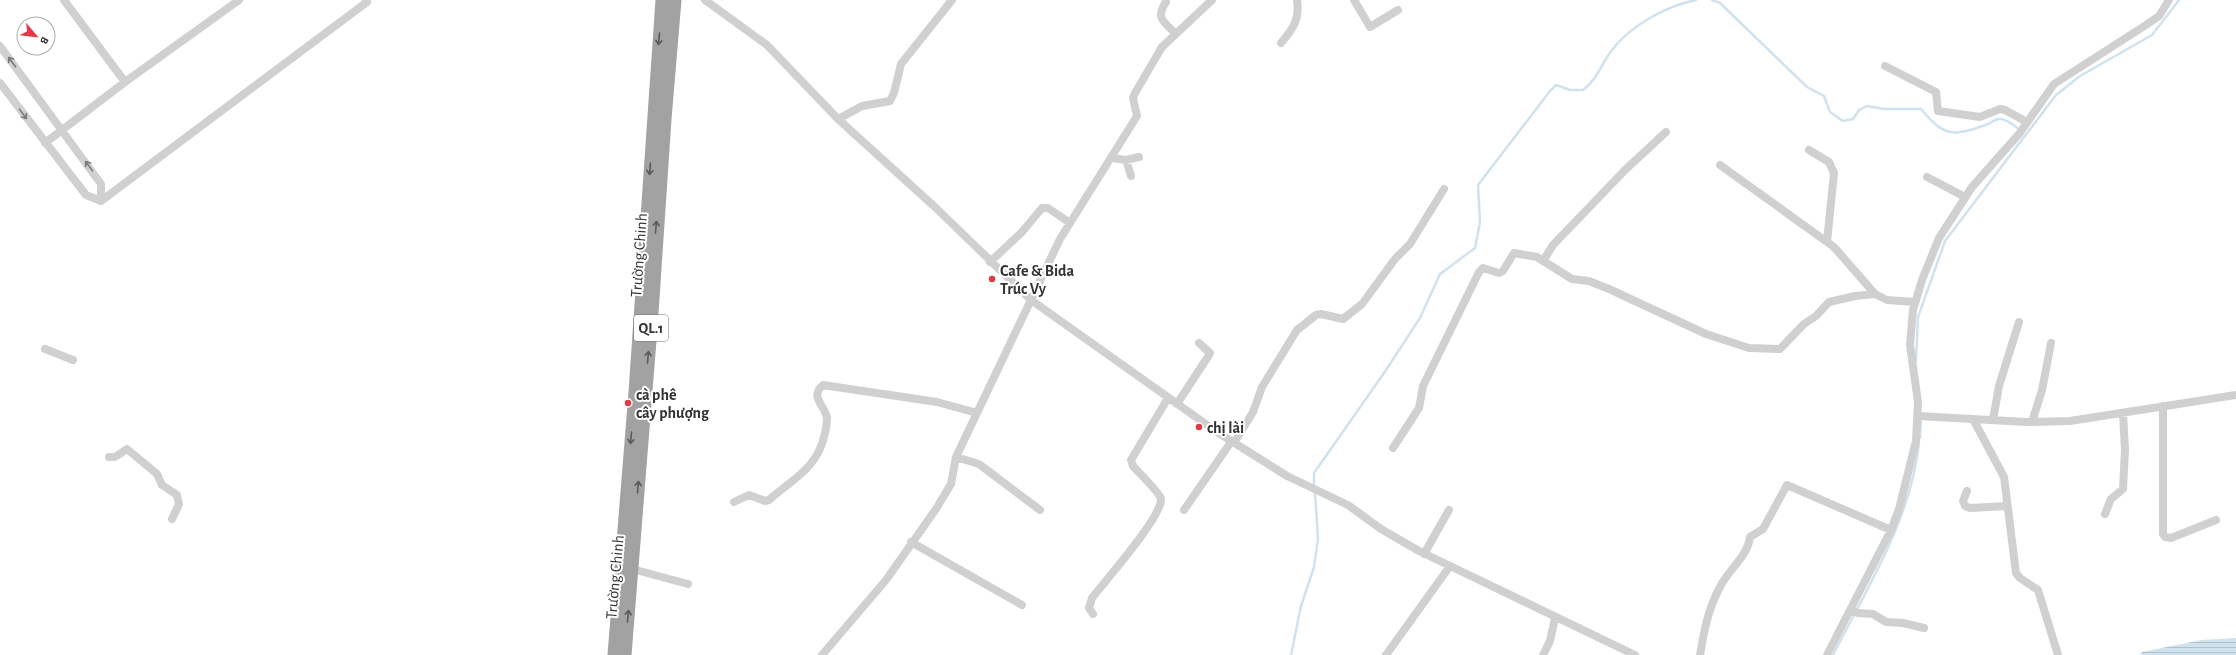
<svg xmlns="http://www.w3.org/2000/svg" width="2236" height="655" viewBox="0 0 2236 655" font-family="'Alegreya Sans',sans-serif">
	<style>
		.water { fill: url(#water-rules) }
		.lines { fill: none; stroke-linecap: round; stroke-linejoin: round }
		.stream { stroke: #cfe2ee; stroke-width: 2.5 }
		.minor { stroke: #d0d0d0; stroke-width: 8 }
		.trunk { stroke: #a2a2a2; stroke-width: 13 }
		.oneway { stroke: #5a5a5a }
		.oneway2 { stroke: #7a7a7a }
		.poi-dot { fill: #e63946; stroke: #fff; stroke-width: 1.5 }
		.labels { text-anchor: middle; stroke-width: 4; stroke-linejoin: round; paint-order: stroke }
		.shield { fill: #fff; stroke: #707070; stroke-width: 1 }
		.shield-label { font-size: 15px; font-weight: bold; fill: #333 }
		.street-label { font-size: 16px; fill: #333; stroke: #fff }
		.poi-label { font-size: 16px; font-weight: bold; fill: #333; stroke: #fff; text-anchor: start }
	</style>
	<defs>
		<pattern id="water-rules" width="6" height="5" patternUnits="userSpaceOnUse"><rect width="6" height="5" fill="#cfe2ee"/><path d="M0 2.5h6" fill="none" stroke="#b2c2cd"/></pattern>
	</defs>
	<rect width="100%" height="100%" fill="#fff"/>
	<path class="water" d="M2236 638V655H2140L2142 652 2202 640Z"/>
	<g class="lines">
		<path class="stream" d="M1712 0 1720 3 1807 87 1824 96 1830 112 1843 121 1853 119 1859 110 1867 106 1884 109H1921C1944 137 1953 137 1988 124 1991 123 1995 119 1999 119 2006 118 2015 126 2020 130
			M1916 361 1918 317 1945 241 2056 95 2080 76 2152 35 2179 0
			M1920 438 1921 417
			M1314 487V473L1384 373 1420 318 1440 274 1475 248 1480 222 1478 185 1550 91 1556 85 1570 90H1583C1597 80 1601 64 1612 50 1630 26 1666 6 1696 0
			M1291 655 1301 606 1314 567 1318 539 1315 492
			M1833 655C1867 588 1911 519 1919 443"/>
		<path class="minor" d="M64 0 125 82
			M705 0 767 45 838 119 936 208 1031 300 1217 432 1287 476 1348 505 1381 529 1419 551 1635 655
			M1354 0 1370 27 1398 10
			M1166 2C1155 18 1164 22 1175 33
			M1281 43C1293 29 1300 19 1297 0
			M0 46 101 184V201
			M1885 66 1936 92 1938 111 1980 117 2000 109 2005 110 2027 122
			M0 83 86 195 101 201
			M838 119 862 106 890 101 894 93 901 64 952 0
			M45 143 125 82 239 0
			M1809 150 1829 162 1834 173 1827 242
			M1112 158 1126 160 1139 157
			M1126 160 1131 176
			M1720 165 1834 247 1875 294 1887 300 1915 302
			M1927 177 1965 197
			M101 201 367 2 366 0
			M1543 261 1553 245 1625 170 1666 132
			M990 262 1022 232 1042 208H1048L1070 223
			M45 349 73 360
			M1177 404 1209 355 1210 353 1199 343
			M2163 406V534L2165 537 2171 538 2216 520
			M1918 416 2027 422 2070 421 2236 395
			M1973 419 2004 477 2016 573 2020 578 2038 590 2058 655
			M1993 420 1999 386 2019 322
			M2032 422 2042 390 2051 343
			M1234 443 1253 412 1262 387 1297 330 1316 315 1321 314 1343 319 1362 304 1395 259 1410 244 1444 189
			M1393 448 1419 408 1423 386 1479 272 1483 268 1499 273 1503 271 1514 253 1537 257 1572 279 1589 281 1609 289 1706 334 1749 348 1780 349 1804 324 1816 316 1829 302 1855 296 1875 294
			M109 457H115L127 449 157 474 162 485 177 495 179 504 172 519
			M956 457 979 464 1040 510
			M1967 491 1963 501 1965 506 1970 508 2006 506
			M734 502 749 495 765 501 769 500C794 478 818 468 825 433 826 429 827 422 827 418 825 405 809 397 823 385L937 402 977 413
			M1184 510 1231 442
			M2105 514 2111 499 2123 489 2125 450 2123 413
			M911 542 1022 605
			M1424 554 1449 510
			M632 569 688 584
			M1850 610 1858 613 1873 614 1886 622 1903 623 1924 628
			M1093 614 1089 608 1092 598C1105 581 1162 517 1161 499 1160 493 1138 472 1133 466L1131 460 1168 398
			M822 655 886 580 936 509 951 484 956 457 1060 239 1137 116 1133 98 1135 93 1162 47 1212 0
			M1386 655 1450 566
			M1543 655 1550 641 1555 618
			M1700 655C1704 631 1708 609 1720 587 1728 570 1748 556 1750 537L1763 529 1787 485 1891 530
			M1827 655 1891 530 1899 509 1916 441 1918 402 1910 345 1913 310 1922 280 1939 238 1972 187 2019 134 2054 84 2146 25 2159 16 2169 0"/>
		<path class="trunk" d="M614 655 635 392 662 0
			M625 655 651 328 665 119 675 0"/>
	</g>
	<defs><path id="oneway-shaft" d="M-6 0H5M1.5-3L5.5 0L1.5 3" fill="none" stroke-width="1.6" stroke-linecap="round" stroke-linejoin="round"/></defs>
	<g class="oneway">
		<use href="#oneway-shaft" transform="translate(659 39) rotate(95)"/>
		<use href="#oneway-shaft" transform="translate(650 169) rotate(94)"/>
		<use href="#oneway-shaft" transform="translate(656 227) rotate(-85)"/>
		<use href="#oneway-shaft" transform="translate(648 357) rotate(-85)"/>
		<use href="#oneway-shaft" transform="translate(631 438) rotate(95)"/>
		<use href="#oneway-shaft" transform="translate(638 487) rotate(-85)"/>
		<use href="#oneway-shaft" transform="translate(628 616) rotate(-85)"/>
	</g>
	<g class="oneway2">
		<use href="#oneway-shaft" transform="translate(12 62) rotate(-127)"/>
		<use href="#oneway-shaft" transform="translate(23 114) rotate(54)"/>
		<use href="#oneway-shaft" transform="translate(89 166) rotate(-126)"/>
	</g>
	<g class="poi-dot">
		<circle cx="992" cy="279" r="4"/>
		<circle cx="628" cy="403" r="4"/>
		<circle cx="1199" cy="427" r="4"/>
	</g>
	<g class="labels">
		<rect class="shield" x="634" y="315" width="34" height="26" rx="3"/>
		<g class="shield-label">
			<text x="651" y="333">QL.1</text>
		</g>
		<g class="street-label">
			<text transform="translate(638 255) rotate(-86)" y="6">Trường Chinh</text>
			<text transform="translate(614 577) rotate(-85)" y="6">Trường Chinh</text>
		</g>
		<g class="poi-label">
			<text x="1000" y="276">Cafe &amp; Bida<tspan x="1000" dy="18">Trúc Vy</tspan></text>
			<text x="636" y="400">cà phê<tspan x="636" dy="18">cây phượng</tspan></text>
			<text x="1207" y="433">chị lài</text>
		</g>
	</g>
	<g transform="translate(36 36) rotate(118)"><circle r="19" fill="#ffffff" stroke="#adadad"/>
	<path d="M0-3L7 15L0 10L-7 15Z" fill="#e63946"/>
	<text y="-6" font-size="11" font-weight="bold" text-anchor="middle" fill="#333333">B</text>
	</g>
</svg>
